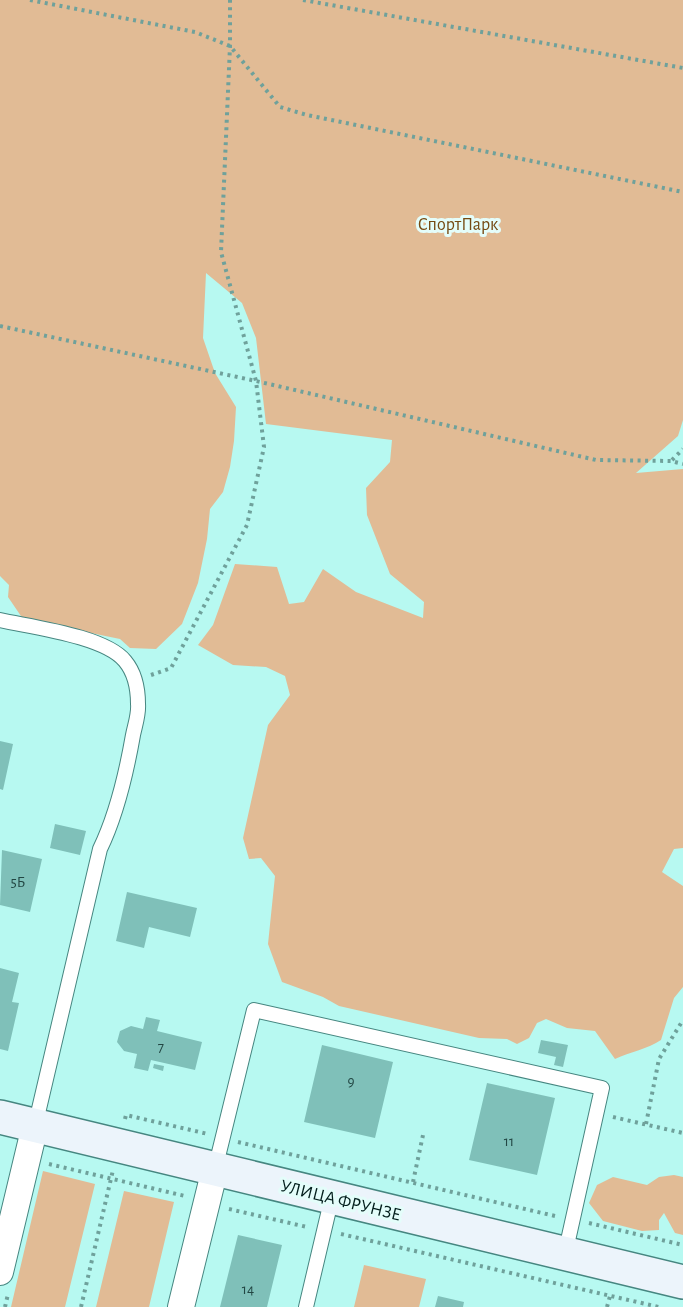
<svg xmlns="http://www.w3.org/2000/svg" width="683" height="1307" viewBox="0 0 683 1307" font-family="'Alegreya Sans',sans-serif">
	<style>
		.green { fill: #e1bb95 }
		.building { fill: #7fc0b9 }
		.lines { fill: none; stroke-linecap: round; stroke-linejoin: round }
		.lane-casing { stroke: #468680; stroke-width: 16 }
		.street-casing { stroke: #468680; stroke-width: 28 }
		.secondary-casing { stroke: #468680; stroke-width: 36 }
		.path { stroke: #6fa19b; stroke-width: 4; stroke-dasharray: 3 4.5; stroke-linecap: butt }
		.lane { stroke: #fff; stroke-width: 14 }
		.street { stroke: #fff; stroke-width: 26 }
		.secondary { stroke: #ecf4fb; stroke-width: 33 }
		.labels { text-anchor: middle; stroke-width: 6; stroke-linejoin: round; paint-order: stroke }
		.number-label { font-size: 15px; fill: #224643 }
		.park-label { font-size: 18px; fill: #754a12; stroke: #e4fdfa }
		.street-label { font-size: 18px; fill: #031e1c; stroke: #e4fdfa }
	</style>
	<rect width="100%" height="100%" fill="#b7f9f1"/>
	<path class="green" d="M0 0H683V420L678 436 636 473 683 469V848L674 849 662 872 683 886V987L674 998 661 1040C648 1049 630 1052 615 1059L595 1031 567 1028 546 1019 537 1023 529 1038 517 1044 507 1039 479 1038 339 1006 323 997 282 982 268 944 275 876 261 858 249 859 243 838 268 725 290 695 285 676 266 667 233 665 198 645 213 625 235 564 277 567 289 604 304 602 323 569 356 592 423 618 424 602 390 574 367 515 366 488 390 462 392 440 266 424 256 338 242 303 206 273 203 338 215 373 236 407 234 441 230 467 223 492 210 509 207 539 198 583 182 624 156 649 130 648 120 639 23 619 8 597 9 585 0 576Z
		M43 1171 95 1184 65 1307H11Z
		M674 1175 683 1177V1235L675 1233 664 1213 659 1220V1230L642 1231 603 1221 589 1203 597 1185 613 1177 647 1185 659 1177Z
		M124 1191 174 1202 149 1307H96Z
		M364 1265 426 1279 419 1307H354Z"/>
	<path class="building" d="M0 741 13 744 3 790 0 789Z
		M55 824 86 831 80 855 50 848Z
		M2 850 42 859 30 912 0 905Z
		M127 892 197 908 190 937 149 927 144 948 116 941Z
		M0 968 19 973 12 1002 19 1003 8 1051 0 1049Z
		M146 1017 160 1020 157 1031 202 1042 195 1070 151 1060 148 1071 134 1068 137 1054 124 1051 117 1042 120 1031 131 1026 143 1029Z
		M541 1040 568 1045 563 1067 554 1065 556 1057 538 1053Z
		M322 1045 393 1062 375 1138 304 1122Z
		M154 1064 164 1066 163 1071 153 1068Z
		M487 1083 555 1098 537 1175 469 1160Z
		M238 1235 282 1245 267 1307H220Z
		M438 1296 464 1302 463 1307H435Z"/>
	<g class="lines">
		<g class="lane-casing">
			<path id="lane" d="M0 620C31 627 105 636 125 661 135 673 138 689 138 704 139 714 135 725 133 735 126 775 117 814 100 849L35 1126
				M215 1169 254 1010 602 1088 565 1254
				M306 1307 332 1197"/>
		</g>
		<g class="street-casing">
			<path id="street" d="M0 1272 35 1126
				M181 1307 215 1169"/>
		</g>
		<g class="secondary-casing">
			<path id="secondary" d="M0 1117 683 1282"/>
		</g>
		<path class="path" d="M30 0 195 32 230 46 280 107 307 115 683 192
			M303 0 683 68
			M0 326 256 381 596 460 671 461 683 464
			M672 460 683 449
			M151 675 171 668 247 525 264 447 256 381 221 252 230 46V0
			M613 1117 683 1133
			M125 1119 126 1115 208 1134
			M646 1124 659 1059 683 1020
			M238 1142 555 1216
			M49 1164 185 1196
			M413 1182 423 1135
			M229 1209 307 1227
			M589 1223 683 1245
			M341 1234 659 1307
			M5 1307 8 1294
			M81 1307 113 1170
			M607 1307 610 1296"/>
		<use href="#lane" class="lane"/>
		<use href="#street" class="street"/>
		<use href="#secondary" class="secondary"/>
	</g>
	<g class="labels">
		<g class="number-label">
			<text x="18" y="887">5Б</text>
			<text x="161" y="1052">7</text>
			<text x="351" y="1086">9</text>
			<text x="509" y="1146">11</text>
			<text x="248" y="1294">14</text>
		</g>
		<g class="park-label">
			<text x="458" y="230">СпортПарк</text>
		</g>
		<g class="street-label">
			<text transform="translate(341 1200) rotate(14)" y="6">УЛИЦА ФРУНЗЕ</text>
		</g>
	</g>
</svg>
